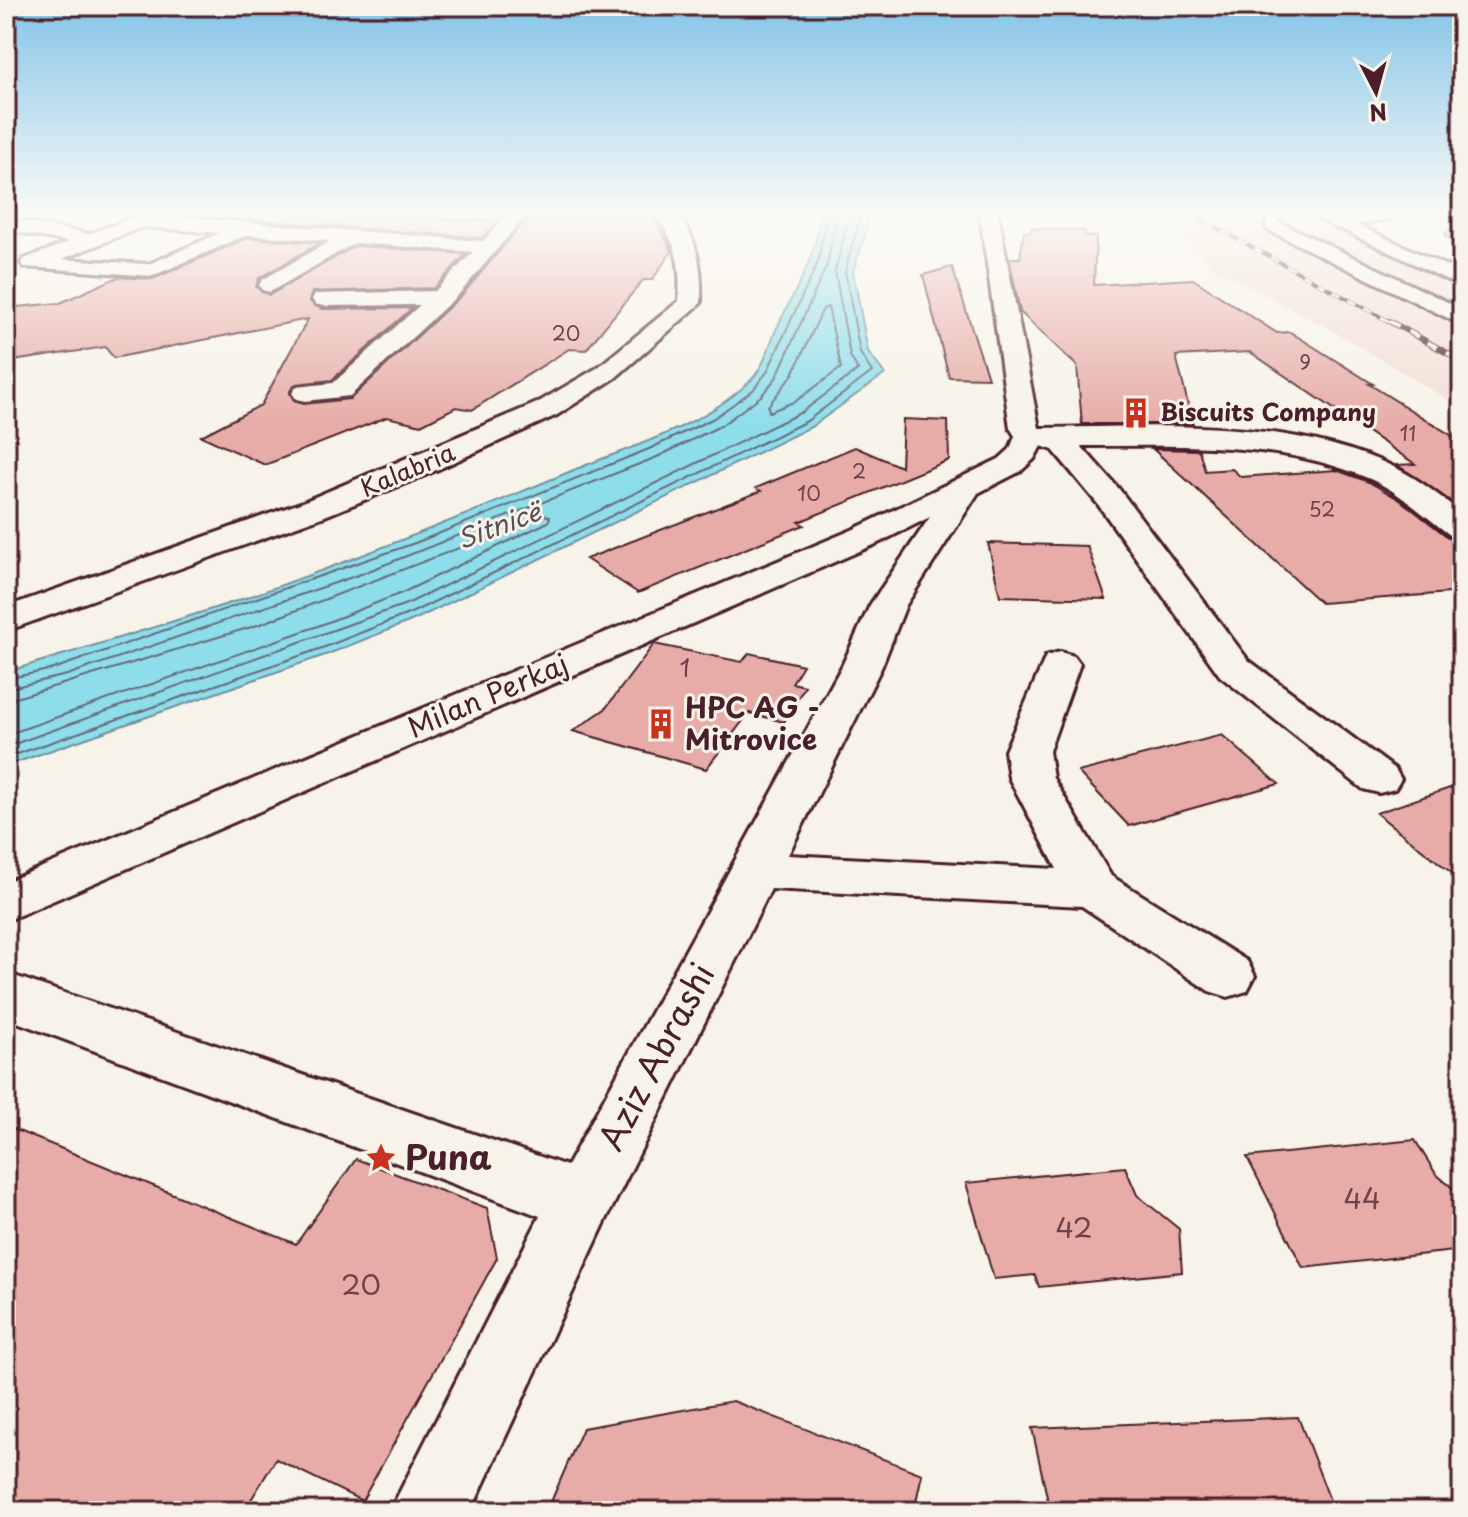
<svg xmlns="http://www.w3.org/2000/svg" width="1468" height="1517" viewBox="0 0 1468 1517" font-family="'Playpen Sans',sans-serif">
	<style>
		.built { fill: #f2ded4 }
		.water { fill: #8eddeb; stroke: #73919e; stroke-width: 2 }
		.lines { fill: none; stroke-linecap: round; stroke-linejoin: round }
		.shore { stroke: #656b78; stroke-width: 2 }
		.building { fill: #e7aca7; stroke: #4a1f2b; stroke-width: 2 }
		.minor-casing { stroke: #4a1f2b; stroke-width: 6 }
		.major-casing { stroke: #4a1f2b; stroke-width: 6 }
		.minor { fill: #f7f3e8; fill-rule: evenodd }
		.major { fill: #f7f3e8; fill-rule: evenodd }
		.rail-far1-casing { stroke: #4a1f2b; stroke-width: 4 }
		.rail-casing { stroke: #4a1f2b; stroke-width: 6 }
		.rail-far1 { stroke: #f7f3e8; stroke-width: 3; stroke-dasharray: 9; stroke-linecap: butt }
		.rail { stroke: #f7f3e8; stroke-width: 4; stroke-dasharray: 11; stroke-linecap: butt }
		.labels { text-anchor: middle; stroke-width: 6; stroke-linejoin: round; paint-order: stroke }
		.far-number-label { font-size: 20px; fill: #71424a }
		.far-poi-label { font-size: 24px; font-weight: bold; fill: #4a1f2b; stroke: #f7f3e8; text-anchor: start }
		.far-street-label { font-size: 24px; fill: #4a1f2b; stroke: #f7f3e8 }
		.number-label { font-size: 24px; fill: #71424a }
		.far-water-label { font-size: 26px; font-style: italic; fill: #5b4e5b; stroke: #f7f3e8 }
		.street-label { font-size: 28px; fill: #4a1f2b; stroke: #f7f3e8 }
		.poi-label { font-size: 28px; font-weight: bold; fill: #4a1f2b; stroke: #f7f3e8; text-anchor: start }
		.near-number-label { font-size: 28px; fill: #71424a }
		.near-street-label { font-size: 34px; fill: #4a1f2b; stroke: #f7f3e8 }
		.near-poi-label { font-size: 34px; font-weight: bold; fill: #4a1f2b; stroke: #f7f3e8; text-anchor: start }
	</style>
	<rect width="100%" height="100%" fill="#f7f3e8"/>
	<filter id="ink" filterUnits="userSpaceOnUse"><feTurbulence type="fractalNoise" baseFrequency=".0125" numOctaves="2"/><feDisplacementMap in="SourceGraphic" scale="16" xChannelSelector="R" yChannelSelector="G"/><feConvolveMatrix kernelMatrix="1 2 1 2 8 2 1 2 1" color-interpolation-filters="sRGB"/></filter>
	<g filter="url(#ink)">
		<path class="built" d="M1153 214H1302L1462 287V408L1330 329 1214 268Z"/>
		<path class="water" d="M819 214H868L865 236 853 271 868 352 885 374 811 427 416 619 328 654 6 766V672C87 647 169 624 248 597 357 559 464 516 569 472 629 447 699 428 747 384 762 371 766 355 773 337 789 297 819 260 819 214Z"/>
		<g class="lines">
			<path class="shore" d="M828 307 841 368 796 401 769 412 768 406 793 374 823 309Z
				M6 679 53 669 415 543 649 449 714 418 753 390 767 372 818 262 827 214
				M6 689 67 675 361 574 657 457 722 425 761 396 776 378 827 265 837 214
				M6 701 258 625 545 515 550 517 548 522 404 592 318 626 6 735
				M6 747 409 603 802 412 858 370 850 356 835 271 850 214
				M6 758 325 647 413 612 807 421 872 372 860 353 845 271 861 214"/>
		</g>
		<path class="building" d="M257 214H316L498 221 482 238 245 219Z
			M538 214H652L672 251 652 280H643L586 350 569 349 472 410 456 407 421 425 387 417 265 465 201 436 261 405 308 319 114 358 105 347 6 362V308L60 303 118 277 153 279 248 238 320 243 259 278 256 287 269 295 356 246 466 254 434 288 312 292 309 301 322 309 412 308 332 380 296 384 290 391 294 401 304 404 350 399 462 295 524 222H533Z
			M1031 228 1085 231V236L1096 237 1094 285 1193 279 1277 333 1290 332 1373 384H1369L1462 442V509L1397 465 1415 464 1250 352 1176 356 1193 424H1082L1077 366 1020 312 1009 258H1020L1024 232H1030Z
			M952 267 988 378 949 377 923 275Z
			M903 419 948 421 949 460 799 522 804 525 638 593 586 559 761 491 756 488 855 447 901 467Z
			M1153 449 1199 450 1205 471 1232 469 1241 477 1336 470 1369 482 1400 500 1448 537 1462 541V592L1321 603Z
			M988 543 1087 546 1106 599 1000 596Z
			M654 644 742 662 749 653 803 665 792 683 805 686 784 722 749 713 706 769 573 731 605 709Z
			M1222 735 1279 784 1129 826 1078 772Z
			M1462 784V881L1376 813Z
			M6 1126 296 1244 356 1159 487 1208 497 1258 362 1501 276 1459 244 1511H6Z
			M1415 1140 1436 1174 1462 1196V1250L1303 1268 1247 1157Z
			M1125 1167 1137 1195 1179 1229 1182 1272 1039 1287 1035 1275 994 1279 966 1183Z
			M733 1401 922 1474 914 1511H547L583 1428Z
			M1298 1417 1334 1511H1050L1032 1428Z"/>
		<g class="lines">
			<g class="minor-casing">
				<path id="minor" d="M142 214 483 241 508 214H527L460 293 350 396 305 401 296 399 292 393 296 387 333 383 420 305 323 306 315 304 312 299 315 294 435 291 473 252 355 243 270 292 262 290 259 285 262 280 330 241 247 235 152 276 24 267 21 263 24 259 69 242 6 230V218L89 234ZM143 227 220 233 149 264 62 259Z
					M655 214H676C699 237 702 272 701 303L615 378 557 415 423 476 325 516 6 631V607L303 502 537 403 597 368 679 301C681 264 677 242 655 214Z
					M980 214H998L1039 428C1154 427 1289 416 1396 468 1420 480 1441 497 1462 513V538L1450 535C1424 516 1400 492 1370 479 1280 440 1177 446 1081 446L1119 489 1248 660 1395 769 1401 779 1395 789 1379 793 1363 789 1220 676 1097 503 1053 450 1041 446 1034 459 1021 471 978 493 906 605 882 666 788 855 1057 869 1009 778 1005 751 1046 656 1060 652 1074 656 1080 664 1049 751 1053 778 1111 876 1247 961 1255 976 1247 991 1228 997 1209 991 1082 906 771 889 605 1222 471 1511H390L540 1216 6 1018V973L567 1166 842 666 870 605 930 517 876 544 6 921V882L852 530 999 459 1010 449 1015 436 1010 428Z
					M1355 214H1393L1391 218 1337 229 1328 223 1330 219Z
					M1273 219 1462 309V325L1266 229V221Z
					M1462 229V241L1447 235 1450 231Z"/>
			</g>
			<g class="major-casing">
				<path id="major" d="M1310 214H1334L1462 273V287Z"/>
			</g>
			<use href="#minor" class="minor"/>
			<use href="#major" class="major"/>
			<g class="rail-far1-casing">
				<path id="rail-far1" d="M1191 214 1392 323"/>
			</g>
			<g class="rail-casing">
				<path id="rail" d="M1389 321 1462 361"/>
			</g>
			<use href="#rail-far1" class="rail-far1"/>
			<use href="#rail" class="rail"/>
		</g>
	</g>
	<linearGradient id="sky" x2="0" y2="1"><stop stop-color="#84c4e9"/><stop offset="0.5" stop-color="#fbfaf5"/><stop offset="1" stop-color="#fbfaf5" stop-opacity="0"/></linearGradient>
	<rect width="1468" height="426" fill="url(#sky)"/>
	<defs>
		<g id="building-bare" transform="scale(2.4)"><path d="M-4-6H4V6H1V3H-1V6H-4ZM-2.5-4.3h1.7v1.8h-1.7ZM.8-4.3h1.7v1.8H.8ZM-2.5-1h1.7V.8h-1.7ZM.8-1h1.7V.8H.8Z" fill="#c8321e" stroke="#f7f3e8" stroke-width="2.5" paint-order="stroke"/></g>
		<g id="sight-bare" transform="scale(2.4)"><path d="M0-6L1.8-2.2L6-1.7L2.9 1.2L3.7 5.4L0 3.3L-3.7 5.4L-2.9 1.2L-6-1.7L-1.8-2.2Z" fill="#c8321e" stroke="#f7f3e8" stroke-width="2.5" paint-order="stroke"/></g>
	</defs>
	<g fill-rule="evenodd">
		<use href="#building-bare" x="1136" y="413"/>
		<use href="#building-bare" x="661" y="724"/>
		<use href="#sight-bare" x="381" y="1158"/>
	</g>
	<g class="labels">
		<g class="far-number-label">
			<text x="566" y="341">20</text>
			<text x="1305" y="370">9</text>
			<text x="1408" y="441">11</text>
			<text x="859" y="479">2</text>
			<text x="809" y="501">10</text>
			<text x="1322" y="517">52</text>
		</g>
		<g class="far-poi-label">
			<text x="1160" y="421">Biscuits Company</text>
		</g>
		<g class="far-street-label">
			<text transform="translate(408 471) rotate(-23)" y="8">Kalabria</text>
		</g>
		<g class="number-label">
			<text x="685" y="677">1</text>
		</g>
		<g class="far-water-label">
			<text transform="translate(499 526) rotate(-20)" y="9">Sitnicë</text>
		</g>
		<g class="street-label">
			<text transform="translate(488 696) rotate(-23)" y="10">Milan Perkaj</text>
		</g>
		<g class="poi-label">
			<text x="685" y="718">HPC AG -<tspan x="685" dy="32">Mitrovice</tspan></text>
		</g>
		<g class="near-number-label">
			<text x="1362" y="1209">44</text>
			<text x="1074" y="1238">42</text>
			<text x="361" y="1295">20</text>
		</g>
		<g class="near-street-label">
			<text transform="translate(657 1057) rotate(-62)" y="12">Aziz Abrashi</text>
		</g>
		<g class="near-poi-label">
			<text x="405" y="1170">Puna</text>
		</g>
	</g>
	<rect width="1468" height="1517" fill="none" stroke="#f7f3e8" stroke-width="32"/>
	<rect x="16" y="16" width="1436" height="1485" fill="none" stroke="#4a1f2b" stroke-width="3" filter="url(#ink)"/>
	<g transform="translate(1376 92) rotate(174)" stroke="#f7f3e8" stroke-width="6" paint-order="stroke">
	<path d="M0-6L14 30L0 20L-14 30Z" fill="#4a1f2b"/>
	<text y="-12" font-size="22" font-weight="bold" text-anchor="middle" fill="#4a1f2b">N</text>
	</g>
</svg>
